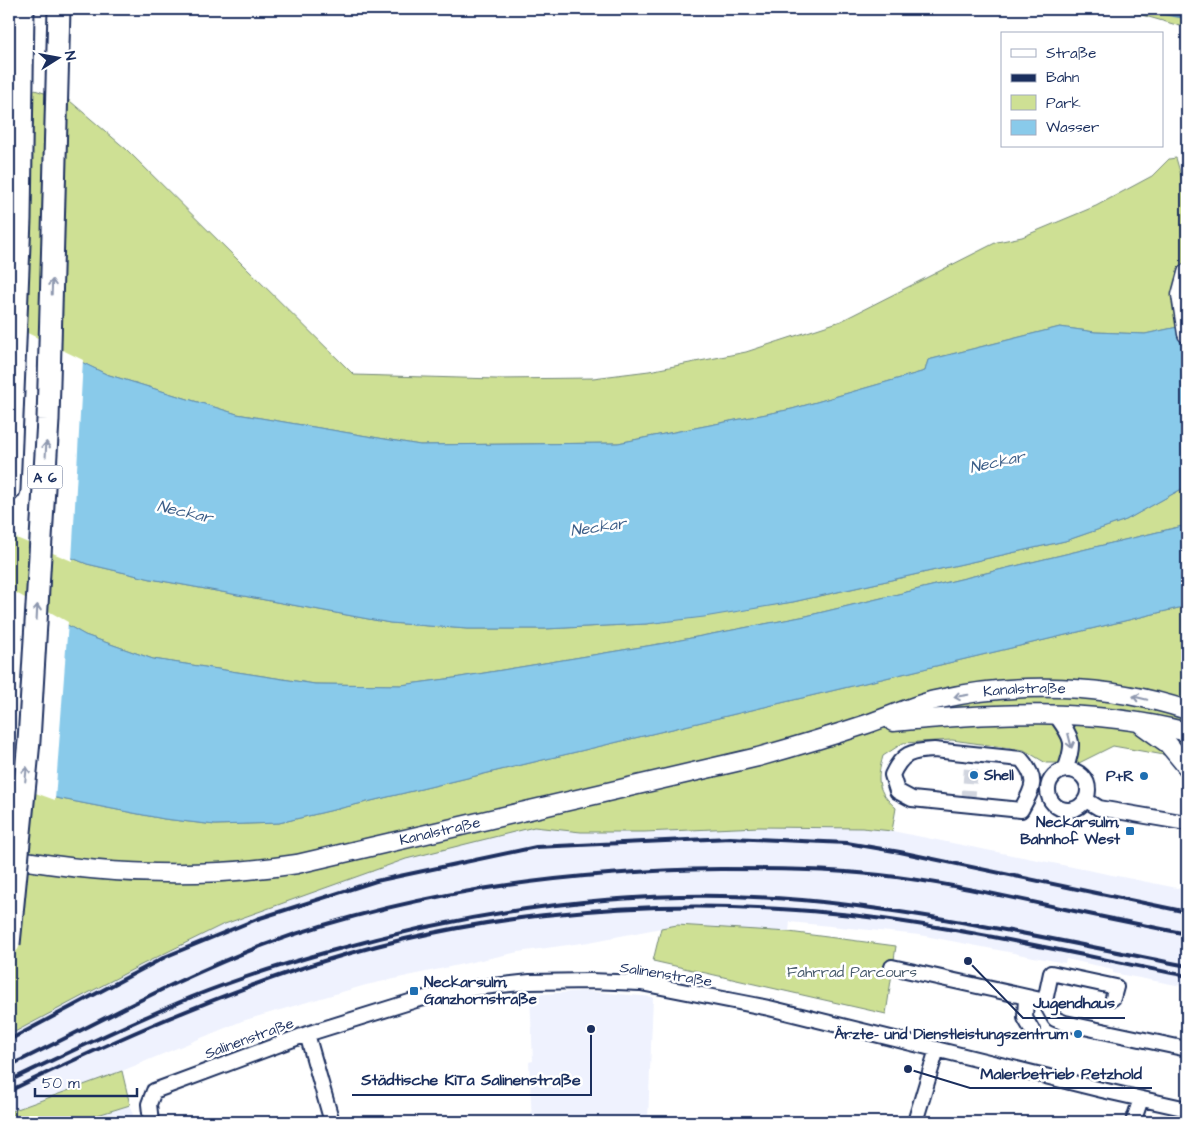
<svg xmlns="http://www.w3.org/2000/svg" width="1196" height="1131" viewBox="0 0 1196 1131" font-family="'Architects Daughter',sans-serif">
	<style>
		.built { fill: #eff2fe }
		.green { fill: #cee094; stroke: #748879 }
		.water { fill: #89caea; stroke: #5d8cb2 }
		.pier { fill: #fff }
		.lines { fill: none; stroke-linecap: round; stroke-linejoin: round }
		.stream { stroke: #5d8cb2; stroke-width: 4.5 }
		.minor-tunnel { stroke: #d1d5df; stroke-width: 14; stroke-dasharray: 14 7; stroke-linecap: butt }
		.minor-casing { stroke: #1b2f5e; stroke-width: 18 }
		.major-casing { stroke: #1b2f5e; stroke-width: 21 }
		.highway-casing { stroke: #1b2f5e; stroke-width: 25 }
		.minor { stroke: #fff; stroke-width: 14 }
		.major { stroke: #fff; stroke-width: 18 }
		.highway { stroke: #fff; stroke-width: 21 }
		.rail { stroke: #1b2f5e; stroke-width: 4 }
		.highway-bridge-casing { stroke: #1b2f5e; stroke-width: 25; stroke-linecap: butt }
		.highway-bridge { stroke: #fff; stroke-width: 21 }
		.oneway { stroke: #8d97ae }
		.poi-dot { fill: #1f6fb2; stroke: #fff; stroke-width: 2 }
		.labels { text-anchor: middle; stroke-width: 5; stroke-linejoin: round; paint-order: stroke }
		.shield { fill: #fff; stroke: #5f6d8e; stroke-width: 1 }
		.shield-label { font-size: 14px; font-weight: bold; fill: #1b2f5e }
		.street-label { font-size: 15px; fill: #1b2f5e; stroke: #fff }
		.poi-label { font-size: 15px; font-weight: bold; fill: #1b2f5e; stroke: #fff; text-anchor: end }
		.park-label { font-size: 15px; fill: #485b6c; stroke: #fff }
		.water-label { font-size: 16px; font-style: italic; fill: #3c5e88; stroke: #fff }
		.leader { fill: none; stroke: #1b2f5e; stroke-width: 2 }
		.callout-dot { fill: #1b2f5e; stroke: #fff; stroke-width: 2 }
		.callout-label { font-size: 16px; text-anchor: middle; font-weight: bold; fill: #1b2f5e; stroke: #fff; stroke-width: 5; stroke-linejoin: round; paint-order: stroke }
	</style>
	<rect width="100%" height="100%" fill="#fff"/>
	<filter id="ink" filterUnits="userSpaceOnUse"><feTurbulence type="fractalNoise" baseFrequency=".02" numOctaves="2"/><feDisplacementMap in="SourceGraphic" scale="10" xChannelSelector="R" yChannelSelector="G"/><feConvolveMatrix kernelMatrix="1 2 1 2 8 2 1 2 1" color-interpolation-filters="sRGB"/></filter>
	<g filter="url(#ink)">
		<path class="built" d="M534 827 581 832H644L759 827 862 828 892 831 1187 890V987L1113 973V969L1066 959 1065 963 920 935 790 922 789 932 677 925 589 942 518 952 366 985 242 1021 122 1071 9 1112V1032L222 925 406 859Z
			M585 991 653 997 648 1120 532 1122 529 1062 533 1061 530 995Z
			M130 1105 135 1122H75Z"/>
		<path class="green" d="M1121 9H1187V28Z
			M9 82 70 101 126 149 354 375 496 379 593 378 649 371 746 352 841 321 997 242 1022 237 1096 206 1152 176 1169 159 1176 158 1185 189H1187V325L1145 334 1095 332 1060 327 928 360 925 371 792 409 618 443 420 445 237 414 106 374 9 327Z
			M1187 486V525L806 616 665 643 454 678 401 685 315 684 153 659 85 635 9 592V532L87 564 151 579 390 623 467 629H545L646 624 793 602 1065 541 1126 520Z
			M1187 606V759L1113 746 1079 763H1046L1024 750 952 740 903 743 883 756C876 781 877 791 896 808L892 831 862 828 759 827 644 832H581L534 827 406 859 222 925 141 965 9 1035V778L51 797 164 819 215 825 279 823Z
			M677 925 789 932 896 946 886 1014 653 961 661 928Z
			M122 1071 130 1105 75 1122H9V1112Z"/>
		<path class="water" d="M1187 325V486L1126 520 1065 541 793 602 704 617 646 624 545 629H467L390 623 151 579 87 564 9 532V327L106 374 237 414 420 445 618 443 792 409 925 371 928 360 1060 327 1095 332 1145 334Z
			M1187 525V606L279 823 215 825 164 819 51 797 9 592 85 635 153 659 315 684 401 685 454 678 665 643 806 616Z"/>
		<path class="pier" d="M9 324 83 360 72 561 9 535Z
			M9 589 68 622 55 800 16 786 9 781Z"/>
		<g class="lines">
			<path class="stream" d="M1142 9 1187 17"/>
			<path class="minor-tunnel" d="M968 804 972 755"/>
			<g class="minor-casing">
				<path id="minor" d="M1055 714C1072 738 1076 741 1065 770
					M934 750 1021 759C1039 780 1033 788 1021 810L912 799 897 791 892 775C902 753 911 751 934 750Z
					M1048 790a20 20 0 1 1 40 0a20 20 0 1 1-40 0Z
					M1086 800 1099 808 1187 823
					M892 967 1045 1001 1051 973 1116 987 1113 998
					M1026 997 1025 1018 1032 1030
					M1045 1001 1055 1019 1065 1023 1187 1049
					M307 1034 332 1122
					M151 1122 149 1104 154 1091 307 1034 416 1000 465 989 530 982 590 981 641 983 769 1008 1102 1090 1187 1109
					M915 1122 937 1049
					M1133 1122 1141 1099"/>
			</g>
			<g class="major-casing">
				<g id="major">
					<path d="M1187 273 1181 295 1187 334"/>
					<path d="M893 722C992 713 1090 707 1187 732"/>
					<path d="M1143 726 1168 744 1187 767"/>
					<path id="s1" d="M9 858C105 875 200 879 297 864L758 757C794 747 831 736 867 724 890 716 912 706 935 700 1017 681 1108 684 1187 710"/>
				</g>
			</g>
			<g class="highway-casing">
				<path id="highway" d="M9 490 20 219 23 9"/>
			</g>
			<use href="#minor" class="minor"/>
			<use href="#major" class="major"/>
			<use href="#highway" class="highway"/>
			<path class="rail" d="M9 1040 167 956 257 919 376 881 536 847 730 838 847 843 900 852 1187 912
				M9 1066C93 1026 176 978 264 945 409 892 567 871 721 869 774 869 827 869 880 875 934 881 985 892 1037 903 1087 914 1137 924 1187 934
				M9 1081C69 1052 130 1023 192 997 237 979 284 964 331 951 483 908 644 886 802 900 932 912 1060 941 1187 966
				M9 1091C102 1046 197 1003 296 970 455 916 628 898 796 910 928 919 1058 951 1187 976"/>
			<g class="highway-bridge-casing">
				<path id="highway-bridge" d="M9 944 29 741 48 420 59 9"/>
			</g>
			<use href="#highway-bridge" class="highway-bridge"/>
		</g>
		<defs><path id="oneway-shaft" d="M-6 0H5M1.5-3L5.5 0L1.5 3" fill="none" stroke-width="1.6" stroke-linecap="round" stroke-linejoin="round" transform="scale(1.25)"/></defs>
		<g class="oneway">
			<use href="#oneway-shaft" transform="translate(52 287) rotate(-88)"/>
			<use href="#oneway-shaft" transform="translate(46 449) rotate(-87)"/>
			<use href="#oneway-shaft" transform="translate(37 612) rotate(-87)"/>
			<use href="#oneway-shaft" transform="translate(961 696) rotate(170)"/>
			<use href="#oneway-shaft" transform="translate(1140 698) rotate(-167)"/>
			<use href="#oneway-shaft" transform="translate(1070 741) rotate(76)"/>
			<use href="#oneway-shaft" transform="translate(26 774) rotate(-84)"/>
		</g>
	</g>
	<g class="poi-dot">
		<circle cx="974" cy="775" r="5"/>
		<circle cx="1144" cy="776" r="5"/>
		<rect x="1125" y="826" width="10" height="10" rx="2.5"/>
		<rect x="409" y="986" width="10" height="10" rx="2.5"/>
		<circle cx="1078" cy="1034" r="5"/>
	</g>
	<g class="labels">
		<rect class="shield" x="27.5" y="465.5" width="35" height="23" rx="4"/>
		<g class="shield-label">
			<text x="45" y="482">A 6</text>
		</g>
		<g class="street-label">
			<text dy="5" stroke="none"><textPath href="#s1" startOffset="1039">Kanalstraße</textPath></text>
			<text dy="5" stroke="none"><textPath href="#s1" startOffset="436">Kanalstraße</textPath></text>
			<text transform="translate(666 974) rotate(9)" y="5">Salinenstraße</text>
			<text transform="translate(249 1038) rotate(-20)" y="5">Salinenstraße</text>
		</g>
		<g class="poi-label">
			<text x="984" y="780" text-anchor="start">Shell</text>
			<text x="1134" y="781">P+R</text>
			<text x="1120" y="827">Neckarsulm,<tspan x="1120" dy="17">Bahnhof West</tspan></text>
			<text x="424" y="987" text-anchor="start">Neckarsulm,<tspan x="424" dy="17">Ganzhornstraße</tspan></text>
			<text x="1068" y="1039">Ärzte- und Dienstleistungszentrum</text>
		</g>
		<g class="park-label">
			<text x="852" y="977">Fahrrad Parcours</text>
		</g>
		<g class="water-label">
			<text transform="translate(997 461) rotate(-12)" y="6">Neckar</text>
			<text transform="translate(185 511) rotate(13)" y="6">Neckar</text>
			<text transform="translate(598 526) rotate(-8)" y="6">Neckar</text>
		</g>
	</g>
	<path class="leader" d="M968 961L1023 1018H1125M908 1069L970 1088H1152M591 1029L591 1095H352"/>
	<g class="callout-dot">
		<circle cx="968" cy="961" r="5"/>
		<circle cx="908" cy="1069" r="5"/>
		<circle cx="591" cy="1029" r="5"/>
	</g>
	<g class="callout-label">
		<text x="1074" y="1008">Jugendhaus</text>
		<text x="1061" y="1079">Malerbetrieb Petzhold</text>
		<text x="471" y="1085">Städtische KiTa Salinenstraße</text>
	</g>
	<rect width="1196" height="1131" fill="none" stroke="#fff" stroke-width="30"/>
	<rect x="15" y="15" width="1166" height="1101" fill="none" stroke="#1b2f5e" stroke-width="2" filter="url(#ink)"/>
	<rect x="1001" y="32" width="162" height="115" fill="#ffffff" stroke="#a4acbf"/>
	<rect x="1011" y="49" width="25" height="8" fill="#ffffff" stroke="#a4acbf"/>
	<text x="1046" y="58" font-size="15" fill="#1b2f5e">Straße</text>
	<rect x="1011" y="74" width="25" height="8" fill="#1b2f5e" stroke="#a4acbf"/>
	<text x="1046" y="82" font-size="15" fill="#1b2f5e">Bahn</text>
	<rect x="1011" y="95" width="25" height="15" fill="#cee094" stroke="#a4acbf"/>
	<text x="1046" y="108" font-size="15" fill="#1b2f5e">Park</text>
	<rect x="1011" y="120" width="25" height="15" fill="#89caea" stroke="#a4acbf"/>
	<text x="1046" y="132" font-size="15" fill="#1b2f5e">Wasser</text>
	<g transform="translate(58 58) rotate(79)" stroke="#ffffff" stroke-width="4" paint-order="stroke">
	<path d="M0-4L9 19L0 12L-9 19Z" fill="#1b2f5e"/>
	<text y="-8" font-size="14" font-weight="bold" text-anchor="middle" fill="#1b2f5e">N</text>
	</g>
	<path d="M35 1088v8h102v-8" fill="none" stroke="#1b2f5e" stroke-width="2.5"/>
	<text x="42" y="1088" font-size="15" fill="#1b2f5e" stroke="#ffffff" stroke-width="4" paint-order="stroke">50 m</text>
</svg>
